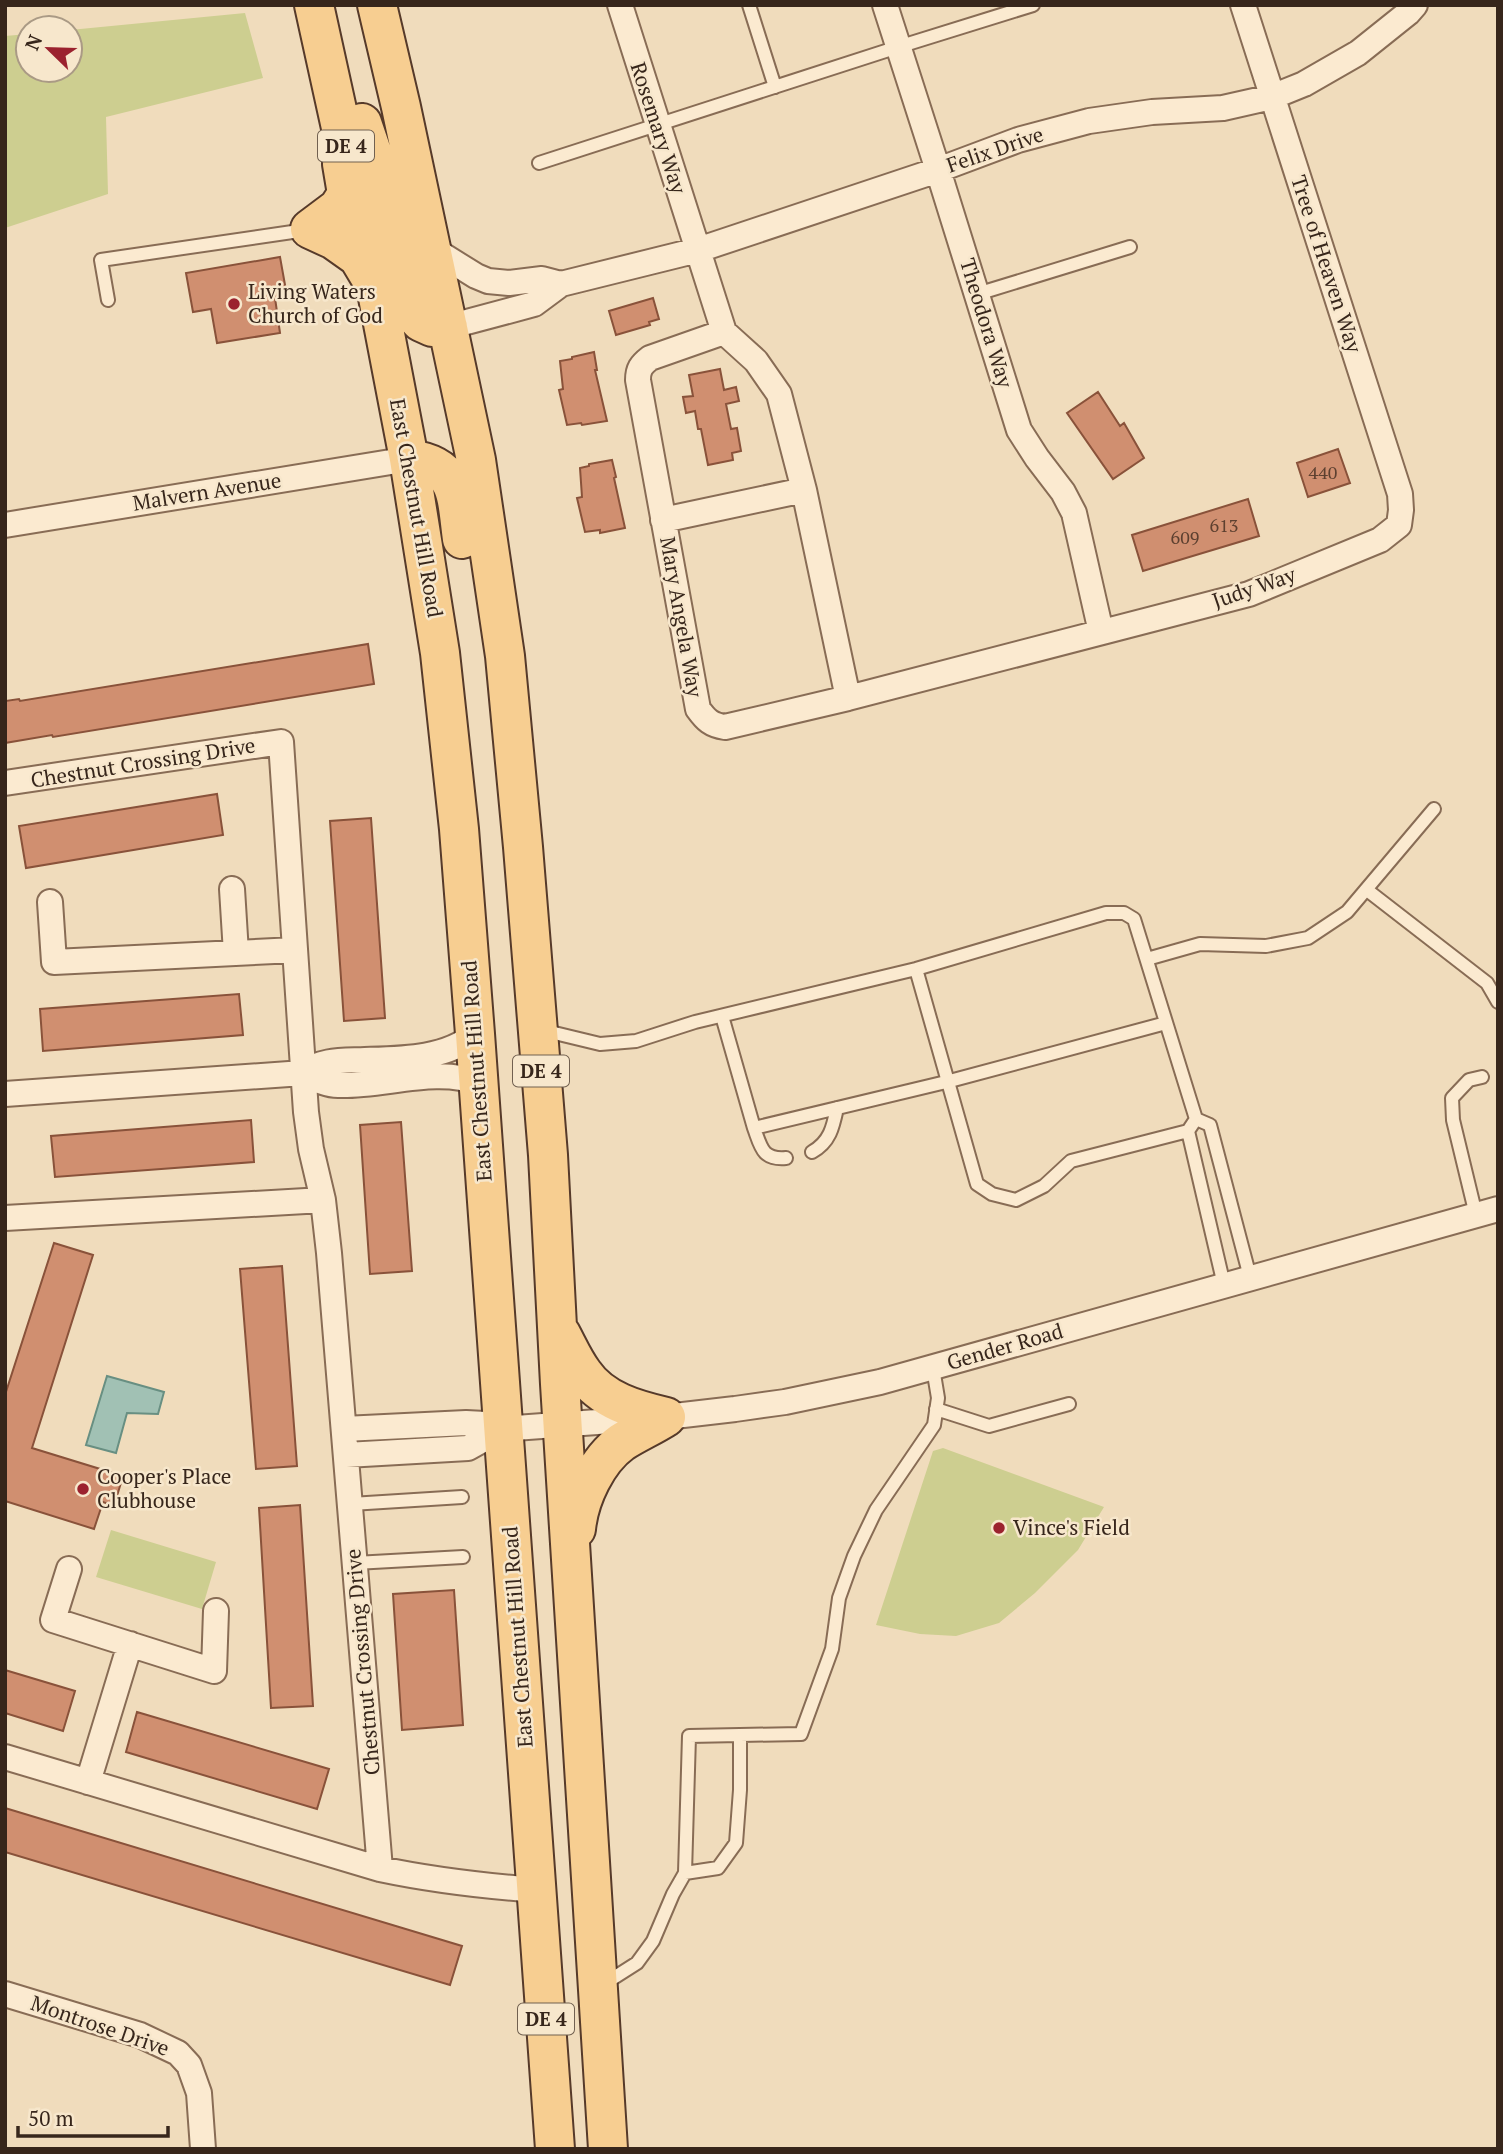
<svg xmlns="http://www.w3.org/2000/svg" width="1503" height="2154" viewBox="0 0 1503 2154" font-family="'PT Serif',serif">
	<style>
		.green { fill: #cdce90 }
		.water { fill: #a1c1b4; stroke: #688f82; stroke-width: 2 }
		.building { fill: #d08f70; stroke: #89523a; stroke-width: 2 }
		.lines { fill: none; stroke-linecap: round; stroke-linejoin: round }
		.service-casing { stroke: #886c55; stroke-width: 16 }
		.minor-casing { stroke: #886c55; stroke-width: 28 }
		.primary-casing { stroke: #563a2a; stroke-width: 42 }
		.service { stroke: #fbead0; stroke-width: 12 }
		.minor { stroke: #fbead0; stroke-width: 24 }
		.primary { stroke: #f7ce91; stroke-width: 38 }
		.poi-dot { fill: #9b222e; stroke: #f7e7cc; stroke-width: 2.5 }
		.labels { text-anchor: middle; stroke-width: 5; stroke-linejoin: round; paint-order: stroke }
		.number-label { font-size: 18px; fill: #5d4030 }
		.shield { fill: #f7e7cc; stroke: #716050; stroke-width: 2 }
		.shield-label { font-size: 19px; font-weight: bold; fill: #37261b }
		.street-label { font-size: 21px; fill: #37261b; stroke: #f7e7cc }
		.poi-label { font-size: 21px; fill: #37261b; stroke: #f7e7cc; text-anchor: start }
	</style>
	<rect width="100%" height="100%" fill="#f0dcbc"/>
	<path class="green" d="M245 13 263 78 106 117 108 194 5 228V36L28 34V70H70V30Z
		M943 1448 1104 1507 1078 1550 1035 1593 999 1623 956 1636 920 1634 876 1625 933 1451Z
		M111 1530 216 1562 202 1609 96 1577Z"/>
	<path class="water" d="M107 1376 164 1392 158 1414 127 1413 116 1453 86 1445Z"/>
	<path class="building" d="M280 257 287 296 275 298 280 333 217 343 211 309 193 312 186 273Z
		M653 298 659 319 649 322 650 325 616 335 609 311Z
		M594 352 597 370H595L607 421 582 425 581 423 567 425 559 390 563 389 560 361 572 359V357Z
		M720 369 724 390 736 387 739 401 726 404 731 429 737 428 741 451 732 453 733 460 708 465 701 429H698L695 411 686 413 683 397 693 396 689 375Z
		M1098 392 1120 426 1124 423 1144 458 1113 479 1067 413Z
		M1338 449 1350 483 1308 497 1297 463Z
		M612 460 616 477 614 478 625 528 600 533V530L585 532 577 498 582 497 580 468 589 466V464Z
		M1248 499 1259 536 1143 571 1132 535Z
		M368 644 374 684 53 737 52 735 5 743V701L19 699 20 701Z
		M217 794 223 835 26 868 19 826Z
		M371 818 385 1018 344 1021 330 821Z
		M239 994 243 1035 43 1051 40 1009Z
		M251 1120 254 1162 55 1177 51 1136Z
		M401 1122 412 1271 370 1274 360 1125Z
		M54 1243 93 1255 32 1448 123 1476 114 1506 103 1502 94 1529 5 1501V1395Z
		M282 1266 297 1466 256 1469 240 1269Z
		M300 1505 313 1706 271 1708 259 1508Z
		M454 1590 463 1725 402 1730 393 1594Z
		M5 1670 75 1691 63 1731 5 1713Z
		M137 1712 329 1769 317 1809 126 1752Z
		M5 1808 462 1946 450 1985 5 1852Z"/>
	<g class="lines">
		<g class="service-casing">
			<path id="service" d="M749 5 775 87
				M539 163 898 47 1033 5
				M977 294 1130 247
				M108 300 101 260 306 230
				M1367 890 1487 983 1498 1002
				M1147 959 1200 944 1266 946 1308 938 1347 912 1434 809
				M916 969 977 1184 992 1194 1016 1200 1044 1186 1071 1161 1188 1131
				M722 1016 754 1128 946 1082 1166 1023
				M542 1030 600 1044 636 1041 695 1022 916 969 1106 913H1124L1134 919 1196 1119
				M754 1128C761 1147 762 1160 786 1158
				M812 1152C830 1142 833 1127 837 1108
				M1476 1215 1453 1120 1452 1098 1469 1080 1482 1077
				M1224 1285 1188 1131 1196 1119 1210 1125 1250 1277
				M936 1409 989 1426 1069 1404
				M351 1504 462 1497
				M355 1563 463 1557
				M685 1873 689 1736 740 1735
				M604 1984 637 1963 653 1941 673 1894 685 1873 718 1868 736 1843 740 1790V1735L801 1734 832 1649 839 1598 854 1556 876 1510 934 1425 938 1398 933 1368"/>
		</g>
		<g class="minor-casing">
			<path id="minor" d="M620 5 724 332
				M885 5 938 170 1019 430 1037 458 1063 492 1074 513 1101 632
				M431 248 476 276 488 281 509 283 542 279 561 284
				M448 327 534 304 561 284 698 250 938 170 1018 140 1089 121 1152 112 1223 108 1272 97 1304 84 1358 53 1408 13 1415 5
				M724 332 650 358C641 365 638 369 638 380L698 709C706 720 711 725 725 727L848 698 1249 594 1380 540 1399 525 1401 510 1400 494 1243 5
				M724 332 756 361 779 394 804 490 848 698
				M663 520 804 490
				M5 525 409 459
				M5 783 281 742 306 1112 311 1149 323 1200 329 1253 380 1869
				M232 889 236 953
				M50 902 54 962 295 950
				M303 1073C314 1078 325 1085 338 1085 382 1087 437 1066 479 1083
				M5 1094 303 1073C323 1059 342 1061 365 1060 401 1059 447 1059 475 1034
				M5 1218 323 1200
				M344 1429 466 1423 485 1424 502 1429 666 1417 735 1409 785 1402 880 1382 1498 1209
				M346 1455 468 1448 502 1429
				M69 1569 53 1620 214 1671 216 1611
				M5 1757 380 1869C432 1880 484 1886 537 1890
				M88 1782 130 1644
				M5 1994 140 2035 178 2053 189 2065 199 2093 203 2149"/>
		</g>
		<g class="primary-casing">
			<path id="primary" d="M314 5 376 287 409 459 440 653 459 829 475 1034 555 2149
				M377 5 401 107 476 460 505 656 523 847 548 1155 560 1384 608 2149
				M362 123 389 202 408 308 421 322 432 327H448
				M342 164 347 194 338 208 310 229 334 240 358 257 373 282
				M409 459C460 465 456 497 462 539
				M561 1334C568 1347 574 1361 583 1373 602 1401 636 1410 666 1417
				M576 1529C579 1498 597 1460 622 1442 636 1433 652 1426 666 1417"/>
		</g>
		<use href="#service" class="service"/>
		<use href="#minor" class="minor"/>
		<use href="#primary" class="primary"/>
	</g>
	<g class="poi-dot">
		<circle cx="234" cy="304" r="7"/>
		<circle cx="83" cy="1489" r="7"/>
		<circle cx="999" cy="1528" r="7"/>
	</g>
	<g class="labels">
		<g class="number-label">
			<text x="1323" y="479">440</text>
			<text x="1224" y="532">613</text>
			<text x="1185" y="544">609</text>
		</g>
		<g class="shield">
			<rect x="318" y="130.5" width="56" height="31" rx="5"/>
			<rect x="513" y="1055.5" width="56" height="31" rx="5"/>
			<rect x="518" y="2003.5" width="56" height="31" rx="5"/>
		</g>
		<g class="shield-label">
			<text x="346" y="153">DE 4</text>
			<text x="541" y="1078">DE 4</text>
			<text x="546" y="2026">DE 4</text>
		</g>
		<g class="street-label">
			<text transform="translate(658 128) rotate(72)" y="7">Rosemary Way</text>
			<text transform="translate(995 150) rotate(-19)" y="7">Felix Drive</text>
			<text transform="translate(1326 264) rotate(72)" y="7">Tree of Heaven Way</text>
			<text transform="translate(986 323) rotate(73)" y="7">Theodora Way</text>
			<text transform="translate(207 492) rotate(-9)" y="7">Malvern Avenue</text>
			<text transform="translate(416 508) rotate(80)" y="7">East Chestnut Hill Road</text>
			<text transform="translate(1254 588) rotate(-19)" y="7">Judy Way</text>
			<text transform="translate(681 617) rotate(80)" y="7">Mary Angela Way</text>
			<text transform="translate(143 763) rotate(-9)" y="7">Chestnut Crossing Drive</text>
			<text transform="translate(477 1071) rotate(-94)" y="7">East Chestnut Hill Road</text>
			<text transform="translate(1005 1347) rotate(-16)" y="7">Gender Road</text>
			<text transform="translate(518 1637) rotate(-94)" y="7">East Chestnut Hill Road</text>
			<text transform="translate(363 1662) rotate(-95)" y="7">Chestnut Crossing Drive</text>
			<text transform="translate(100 2026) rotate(19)" y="7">Montrose Drive</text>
		</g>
		<g class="poi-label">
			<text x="248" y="299">Living Waters<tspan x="248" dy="24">Church of God</tspan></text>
			<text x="97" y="1484">Cooper's Place<tspan x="97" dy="24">Clubhouse</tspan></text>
			<text x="1013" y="1535">Vince's Field</text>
		</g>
	</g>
	<rect width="1503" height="2154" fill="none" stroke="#37261b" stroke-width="14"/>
	<g transform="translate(49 49) rotate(293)"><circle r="33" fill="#f7e7cc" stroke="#aa9a85" stroke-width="2"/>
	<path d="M0-5L12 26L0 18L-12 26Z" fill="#9b222e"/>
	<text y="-10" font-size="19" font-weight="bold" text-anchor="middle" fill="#37261b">N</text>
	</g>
	<path d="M18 2126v10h150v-10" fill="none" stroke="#37261b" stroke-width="3.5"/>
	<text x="28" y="2126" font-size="21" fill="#37261b" stroke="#f7e7cc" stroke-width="5" paint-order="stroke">50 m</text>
</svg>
